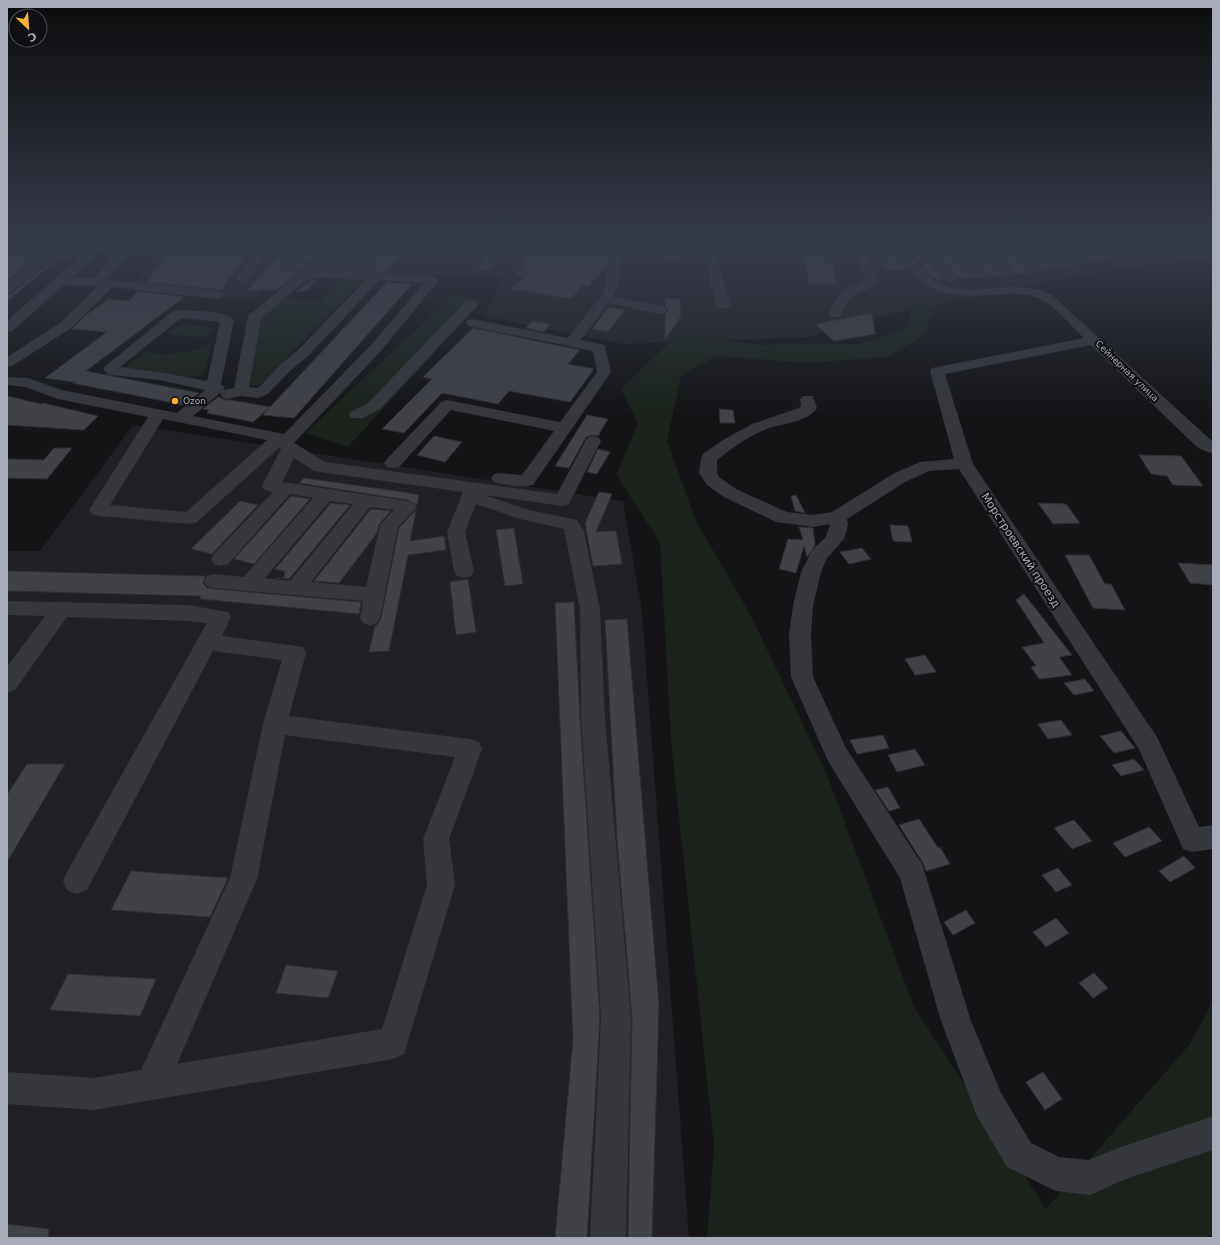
<svg xmlns="http://www.w3.org/2000/svg" width="1220" height="1245" viewBox="0 0 1220 1245" font-family="'DejaVu Sans',sans-serif">
	<style>
		.built { fill: #212125 }
		.green { fill: #1b231c }
		.building { fill: #414248; stroke: #2f2f34 }
		.lines { fill: none; stroke-linecap: round; stroke-linejoin: round }
		.minor { fill: #36373d; fill-rule: evenodd }
		.poi-dot { fill: #fdb428; stroke: #101013; stroke-width: 1.5 }
		.labels { text-anchor: middle; stroke-width: 4; stroke-linejoin: round; paint-order: stroke }
		.far-street-label { font-size: 9px; fill: #a7acb8; stroke: #101013 }
		.far-poi-label { font-size: 9px; fill: #a7acb8; stroke: #101013; text-anchor: start }
		.street-label { font-size: 11px; fill: #a7acb8; stroke: #101013 }
	</style>
	<rect width="100%" height="100%" fill="#151518"/>
	<path class="built" d="M173 240H302L255 301 130 288Z
		M312 240H1213V259L1163 263 1043 282 894 313 808 337 624 344 484 316 503 277 295 271Z
		M133 425 623 501 642 611 689 1238H7V551H40Z"/>
	<path class="green" d="M345 277 364 279 261 384 257 386H250L259 320 284 298 320 302Z
		M455 294 482 301 348 447 305 433Z
		M914 303 937 304 922 336 888 357 806 363 716 356 681 376 667 441 696 521 750 614 825 770 914 1007 1046 1209 1190 1044 1213 1001V1238H707L714 1146 671 741 660 542 616 475 638 424 621 389 679 333 759 345 859 344 906 329Z
		M179 324 215 328 203 338 167 334Z
		M211 344 205 372 198 376 187 377 125 368 145 352C167 356 190 353 211 344Z"/>
	<path class="building" d="M181 240H209L205 246 251 247 222 290 146 282Z
		M293 240H300L280 266 283 270 299 272 277 290H248Z
		M315 240H328L310 262H298Z
		M343 240H355L338 263H326Z
		M370 240H375L360 262 354 263Z
		M390 240H409L388 272 368 271Z
		M926 240H938L974 278H959Z
		M954 240H965L1001 275 987 276 985 271Z
		M982 240H993L1033 273 1013 274 1014 271 1012 268Z
		M1011 240H1022L1055 268 1044 269Z
		M1040 240H1051L1083 264 1069 265Z
		M1069 240H1080L1102 259 1110 260 1090 261 1092 258Z
		M1098 240H1107L1123 254H1114Z
		M903 241H910L944 279H936L930 275Z
		M660 242H675L681 262 664 263Z
		M531 243 577 245 576 251 609 252 607 265 588 287 582 286 571 299 511 289 524 277 515 275 521 269Z
		M892 248 899 257 908 269 887 270 872 249Z
		M7 252 41 253 7 281Z
		M804 252 830 253 837 285 809 283Z
		M485 253H498L492 270H478Z
		M55 258H59L7 301V294L12 293Z
		M318 279 306 291H296L311 281Z
		M387 282 412 284 294 418 263 415 269 408 253 422 207 413 209 410 203 409 218 397 226 400H231L270 407Z
		M138 291 184 297 86 371 199 393 184 405 72 383 75 382 45 378 107 332 72 329 86 315 109 299 129 301Z
		M665 299H680L681 316 665 340V315L668 311 665 305Z
		M609 307 625 310 608 332 592 329Z
		M872 313 875 334 834 341 815 324Z
		M532 321 550 324 544 332 526 328Z
		M473 328 580 350 568 364 594 369 570 402 509 391 498 404 442 393 404 433 382 429 432 379 423 377Z
		M7 396 41 404 43 403 98 416 84 430 7 425Z
		M719 409 733 410 735 423H720Z
		M587 415 608 419 598 436 593 435 586 437 569 468 555 466Z
		M434 436 462 442 445 462 417 455Z
		M54 448H72L47 479 7 478V459L44 460Z
		M598 449 610 452 597 474 587 472Z
		M1139 455 1181 456 1203 486 1173 485 1167 476 1151 474Z
		M304 478 403 492 419 495 417 505 408 500 299 483Z
		M599 492 612 494 596 532 616 531 622 564 593 566 585 523Z
		M796 495 805 513 795 511 791 496Z
		M291 496 310 499 254 564 234 559Z
		M240 501 258 505 212 554 191 549Z
		M331 503 350 505 289 579 276 578H284L285 571 275 569Z
		M1038 503 1066 504 1080 523 1053 524Z
		M371 509 391 511 379 524 377 533 339 583 314 581Z
		M416 510 410 541 444 536 446 550 408 555 389 651 369 652 375 626 378 624 381 618 399 528Z
		M890 525 908 526 912 542 893 541Z
		M799 527 813 528 815 545 807 557 804 546 796 573 779 569 788 539 803 540Z
		M514 528 523 584 505 586 496 530Z
		M862 548 871 559 849 564 840 552Z
		M1065 555H1089L1105 584H1111L1125 610 1093 608Z
		M1178 563 1213 565V585L1190 583Z
		M7 571 205 576 203 582 206 587 214 589 361 602 359 614 200 599 201 596 7 591Z
		M468 579 476 632 456 635 450 582Z
		M1024 594 1072 655 1059 657 1072 675 1039 679 1031 667 1036 666 1022 647 1044 643 1016 600Z
		M574 602 580 718 600 1017 587 1238H555L573 1039 555 603Z
		M627 619 659 1004 652 1238H628L632 1017 617 840 605 620Z
		M925 655 936 672 915 675 905 659Z
		M1085 679 1094 691 1074 695 1064 683Z
		M1061 720 1072 735 1048 739 1038 724Z
		M1121 731 1135 748 1114 753 1100 736Z
		M883 735 889 748 857 754 850 740Z
		M915 749 925 765 897 772 888 755Z
		M1134 759 1144 770 1121 776 1112 765Z
		M27 764H65L7 862V795Z
		M888 787 900 808 889 811 875 790Z
		M919 819 938 848 940 847 950 864 926 871 923 863 899 825Z
		M1074 820 1092 841 1072 849 1054 828Z
		M1149 827 1162 841 1125 857 1113 843Z
		M1184 856 1195 868 1170 882 1159 871Z
		M1058 868 1072 885 1056 892 1042 875Z
		M131 871 228 878 210 917 111 910Z
		M966 910 975 923 953 935 944 922Z
		M1056 918 1069 933 1046 947 1033 932Z
		M286 965 338 971 328 998 276 993Z
		M1094 973 1108 988 1093 998 1079 983Z
		M68 974 156 979 140 1016 50 1010Z
		M1043 1072 1062 1099 1045 1110 1026 1082Z
		M7 1224 49 1229 48 1238H7Z"/>
	<g class="lines">
		<path class="minor" d="M98 240H111L72 278H94L130 240H143L106 279 218 291 224 295 218 299 112 287 70 329 12 366 7 367V357L60 323 98 286 64 285 12 331 7 332V321L79 257H54L11 292 7 293V283L45 252 7 250V244H46L57 250H87Z
			M213 240H270L273 243 246 281 242 282 236 278 259 246 219 243Z
			M302 240H314L295 263 311 264 330 240H342L323 264 339 265 357 240H369L351 265 361 263 377 240H389L369 269 362 272 433 276 439 280 380 352 294 443 296 444 325 462 557 494 587 438 593 436 599 438 601 441 569 504 563 506 484 495 529 510 577 520 584 532 600 609 605 718 631 1017 626 1238H590L601 1017 581 718 580 609 564 529 520 519 476 504 465 532 474 571 471 576 464 578 457 576 454 571 447 532 463 492 320 472 314 471 294 458 282 482 408 501 414 503 417 507 398 527 380 618 377 623 370 626 363 623 360 618 363 601 214 588 207 586 204 581 207 576 214 574 244 577 313 498 290 494 228 564 221 566 214 564 211 559 214 554 273 492 265 490 262 486 281 449 280 447 197 522 190 524 98 516 92 514 89 510 148 417 58 399 26 387 7 385V377L28 378 62 390 177 413 205 390 159 380 112 375 107 374 103 368 173 311 178 310C190 311 227 310 234 320L221 384 225 388 223 390 234 388 248 316 301 272 306 271 283 269 281 266ZM317 277 366 280 297 351 281 364 258 388 249 387 261 318C278 307 299 280 317 277ZM380 280 424 283 370 346 284 434 193 416 220 393 222 397 227 399 241 396 258 398 268 394 291 370 307 357ZM181 318 220 322 207 381 159 372 120 367ZM163 419 267 440 186 512 110 505ZM330 501 353 504 290 581 265 578ZM370 507 394 510 380 525 366 587 311 582Z
			M513 240H525L519 249 505 252 413 249 407 246 413 243 505 246 511 244Z
			M612 240H624L619 282 613 297 660 306 665 307 667 310 665 313 660 314 608 303 581 340 605 345 611 372 533 485C521 488 506 485 494 482L491 478 494 474 500 473 522 475 554 431 451 410 399 467 393 468 387 467 384 463 387 459 441 402 447 400 560 422 597 372 593 351 468 326 466 323 468 320 473 319 568 338 604 292Z
			M686 240H700L716 253 730 305 728 308H718L716 305 704 254Z
			M778 240H791L793 243 863 246 878 278 868 289 850 297 840 317H830L828 314 840 292 860 283 866 277 855 251 790 249 786 248Z
			M888 240H900C910 254 920 270 934 280 968 303 1016 273 1053 296L1213 442V454L1198 448 1091 345 945 374 973 464 1157 737 1199 827 1213 825V849L1192 852 1183 849 1139 749 959 469 929 471 905 482 847 519 848 525 844 539 827 558 821 572 813 606 811 634 813 677 846 748 922 864 971 1021 1001 1093 1031 1143 1059 1157 1089 1160 1118 1148 1213 1116V1150L1123 1180 1090 1195 1056 1191 1007 1167 977 1116 941 1021 900 878 828 761 791 677 789 634 793 606 801 572 812 550 826 537 830 524 813 527 776 522 724 497 707 485 699 473 701 458 703 454 723 440 752 424 799 408 801 406 800 399 803 396H813L817 408C806 424 779 423 762 431 746 438 731 449 717 460V473L719 477 736 489 787 512 813 515 832 512 893 474 920 462 954 459 930 371 932 368 1084 338C1070 325 1055 305 1038 298 1024 292 1008 294 993 295 933 299 922 288 888 240Z
			M911 240H924L956 275 958 278 956 281H948Z
			M939 240H952L984 272 986 275 984 278H976Z
			M966 240H979L1011 269 1013 272 1011 275H1003Z
			M994 240H1008L1043 269 1037 273 1033 272Z
			M1023 240H1037L1068 266 1062 270 1058 269Z
			M1052 240H1066L1091 259 1085 263 1081 262Z
			M1081 240H1095L1113 255 1111 258H1103Z
			M1178 240H1213V244L1184 243Z
			M471 300 476 301 478 304 476 307 380 409 363 418H351L349 415 351 412 368 403 466 301Z
			M7 601 188 605 228 612 231 617 222 636 303 647 306 653 289 716 470 739 479 742 482 749 449 839 455 885 404 1054 393 1059 94 1110 7 1104V1072L94 1078 141 1070 230 878 263 724 282 660 213 651 87 890 77 894 67 890 63 881 67 872 207 623 188 621 67 617 15 690 7 693V667L45 616 7 615ZM285 735 455 757 423 839 427 885 382 1029 177 1064 257 879Z"/>
	</g>
	<linearGradient id="sky" x2="0" y2="1"><stop stop-color="#0c0c0d"/><stop offset="0.58" stop-color="#353b48"/><stop offset="1" stop-color="#353b48" stop-opacity="0"/></linearGradient>
	<rect width="1220" height="415" fill="url(#sky)"/>
	<circle class="poi-dot" cx="175" cy="401" r="4"/>
	<g class="labels">
		<g class="far-street-label">
			<text transform="translate(1127 371) rotate(44)" y="3">Сейнерная улица</text>
		</g>
		<g class="far-poi-label">
			<text x="183" y="404">Ozon</text>
		</g>
		<g class="street-label">
			<text transform="translate(1021 550) rotate(57)" y="4">Морстроевский проезд</text>
		</g>
	</g>
	<rect width="1220" height="1245" fill="none" stroke="#a7acb8" stroke-width="16"/>
	<g transform="translate(28 28) rotate(155)"><circle r="19" fill="#101013" stroke="#4c4e55"/>
	<path d="M0-3L7 15L0 10L-7 15Z" fill="#fdb428"/>
	<text y="-6" font-size="11" font-weight="bold" text-anchor="middle" fill="#a7acb8">С</text>
	</g>
</svg>
